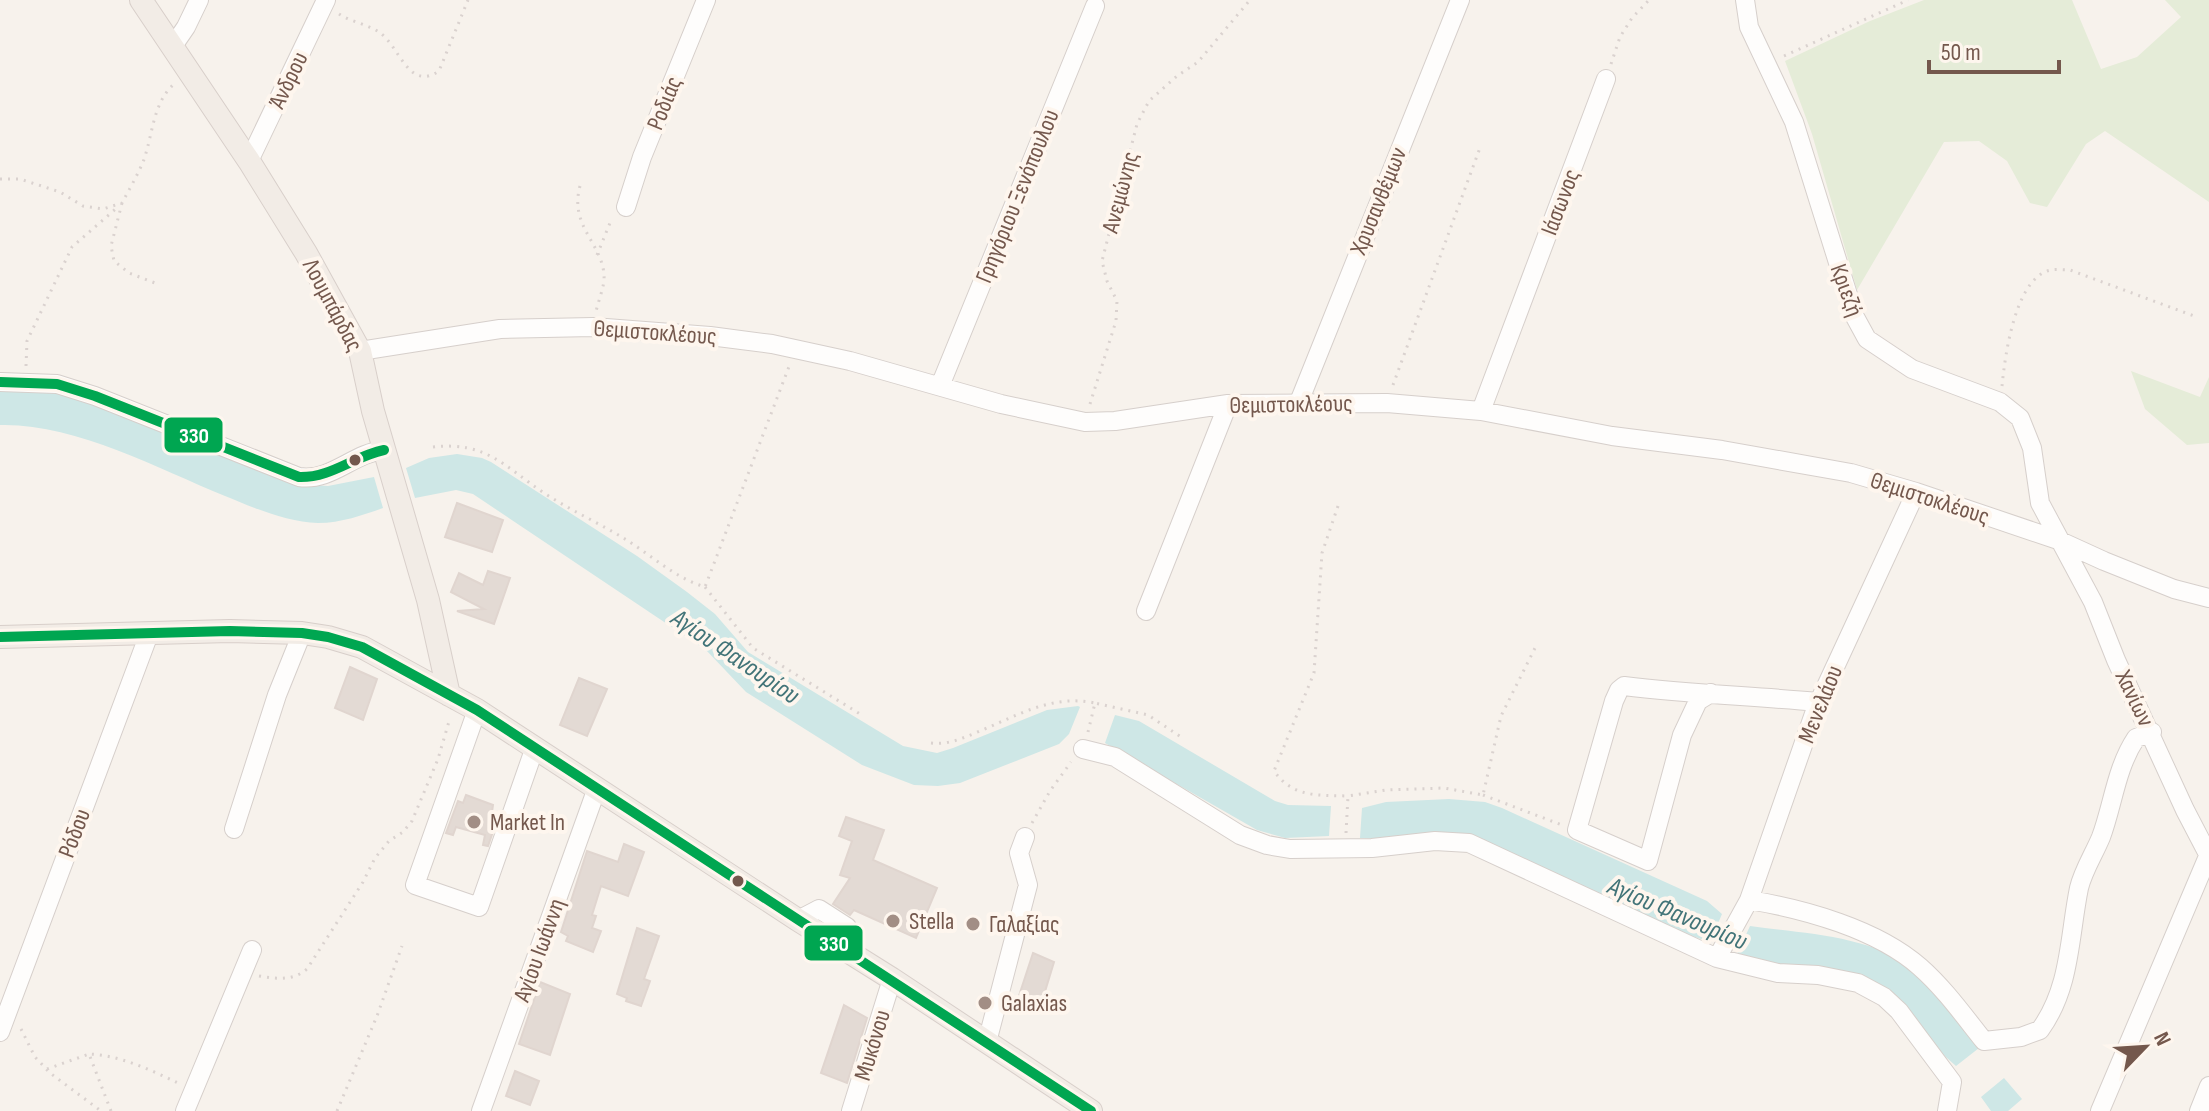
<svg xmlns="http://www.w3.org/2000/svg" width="2209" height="1111" viewBox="0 0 2209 1111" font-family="'Sofia Sans Condensed',sans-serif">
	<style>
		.green { fill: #e5ecd8 }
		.water { fill: #cee7e6 }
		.building { fill: #e3dad4; stroke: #e0d5cf; stroke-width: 2 }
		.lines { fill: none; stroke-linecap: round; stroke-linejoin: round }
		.minor-casing { stroke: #d6cfcb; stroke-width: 20 }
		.major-casing { stroke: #d8cfca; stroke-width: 24 }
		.path { stroke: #dad2cf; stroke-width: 3; stroke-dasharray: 2 6; stroke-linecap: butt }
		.minor { stroke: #fefdfc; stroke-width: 18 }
		.major { stroke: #f2ece6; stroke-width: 22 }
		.bus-1-casing { stroke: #fef6ee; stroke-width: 16 }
		.bus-1 { stroke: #00a651; stroke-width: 10 }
		.bus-dot { fill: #74584d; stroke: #fef6ee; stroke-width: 3 }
		.poi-dot { fill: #a28e85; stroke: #fef6ee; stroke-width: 3 }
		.labels { text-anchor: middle; stroke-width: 8; stroke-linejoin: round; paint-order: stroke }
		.street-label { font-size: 24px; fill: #74584d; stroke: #fef6ee }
		.poi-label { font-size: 24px; fill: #74584d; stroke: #fef6ee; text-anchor: start }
		.water-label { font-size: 26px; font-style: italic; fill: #427478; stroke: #fef6ee }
		.line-badge { stroke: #fef6ee; stroke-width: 3 }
		.badge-label { font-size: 22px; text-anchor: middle; font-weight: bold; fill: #fff }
	</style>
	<rect width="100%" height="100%" fill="#f7f2ec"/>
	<path class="green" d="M1924 0H2072L2101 69 2137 57 2181 17 2165 0H2209V202L2105 131 2086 144 2047 207 2030 203 2007 161 1979 141 1944 142 1857 290 1812 134 1785 61 1870 21Z
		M2131 371 2200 397 2209 377V443L2187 445 2145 409Z"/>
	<path class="water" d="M0 387 52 389 314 485 328 486 374 477 383 508C363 515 341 523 318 523 287 522 254 508 225 496 157 468 74 423 0 425Z
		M457 454 482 458 491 462 637 556 687 592 715 614 748 652 903 746 937 753 953 748 1047 710 1078 706 1080 707 1069 734 1059 744 960 783 938 786 914 785 862 765 746 692 706 650 473 494 456 490 415 498 406 468 429 458Z
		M1115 715 1139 721 1275 801 1288 805 1331 806 1329 836 1285 838 1257 830 1105 743Z
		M1449 799 1485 802 1502 808 1707 901 1722 914 1710 942 1686 934 1494 845 1360 838 1362 808 1386 802Z
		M1750 926C1807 934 1869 935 1917 970 1934 983 1964 1029 1979 1048L1956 1066 1939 1051 1899 1003 1737 954Z
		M2004 1078 2022 1099 2008 1111H1991L1981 1097Z"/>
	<path class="building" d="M457 503 503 520 492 552 445 537Z
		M488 571 510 578 494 624 457 611 484 609 451 592 459 573 483 585Z
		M350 667 377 679 363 720 335 708Z
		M579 678 607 689 587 736 560 725Z
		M466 795 493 805 492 812 499 814 488 846 483 845 485 835 456 827 453 835 446 833 458 801 463 803Z
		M846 817 884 830 873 860 937 888 916 938 854 910 850 915 833 904 850 878 840 875 852 841 839 836Z
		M624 844 644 852 628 896 601 886 592 915 596 916 592 928 601 931 593 952 566 941 568 936 561 932 587 851 618 862Z
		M637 928 659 936 644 979 650 981 641 1006 626 1001 627 998 617 994Z
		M1033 953 1054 962 1039 1011 1016 1005Z
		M540 982 570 994 550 1055 519 1044Z
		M844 1005 867 1018 847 1083 821 1073Z
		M515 1071 539 1081 530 1105 506 1096Z"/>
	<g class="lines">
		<g class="minor-casing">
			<path id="minor" d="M1745 0 1749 27 1794 122 1855 317 1867 339 1912 369 2000 402 2020 418 2032 448 2040 503 2093 602 2116 660 2185 810 2209 856
				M173 46 186 27 199 0
				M249 161 326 0
				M626 207 642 157 706 0
				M360 351 500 329 593 327 710 336 772 344 850 361 1001 404 1085 422 1115 421 1228 404 1387 403 1481 411 1612 436 1722 450 1851 473 1916 492 2058 540 2104 561 2174 589 2209 598
				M0 382 57 384 95 396 299 477C331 482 353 453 384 450
				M940 386 1095 6
				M1299 402 1460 0
				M1481 411 1606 79
				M1146 611 1228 404
				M1711 693 1698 701 1682 735 1648 861 1577 830 1614 701 1619 690 1624 686C1689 694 1753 696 1818 702
				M477 710 415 885 479 907 535 747
				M1083 749 1115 757 1240 835 1267 845 1290 849 1372 848 1435 841 1469 843 1717 958 1778 973 1818 975 1858 983 1884 997 1899 1011 1952 1082 1947 1111
				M234 829 277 695 302 633
				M1749 900C1804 909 1877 929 1920 967 1944 988 1964 1016 1984 1041L2021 1037 2040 1030C2071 987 2069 937 2079 888 2083 871 2094 854 2101 837 2113 805 2116 768 2136 738L2152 732
				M798 920 819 909 847 927 851 953
				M1717 958 1749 900 1816 708 1916 492
				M0 1032 149 634
				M987 1042 1028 885 1019 853 1025 837
				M185 1111 252 950
				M481 1111 597 788
				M851 1111 892 979
				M2100 1111 2209 854
				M2199 1111 2209 1086"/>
		</g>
		<g class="major-casing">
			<path id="major" d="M141 0 249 161 306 253 360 351 373 411 428 600 449 695
				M0 637 230 631 302 633 328 637 362 647 477 710 798 920 892 979 1091 1111"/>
		</g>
		<path class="path" d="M339 14C351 22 367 24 379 32 400 46 408 92 439 71L468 0
			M1784 56 1908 0
			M1611 64 1620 37 1632 18 1649 0
			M0 179H20L60 192 83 206 103 209 122 203C129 190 137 176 143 162 153 136 152 104 174 84
			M580 186C569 226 602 243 604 275 605 286 598 301 596 312
			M122 203 111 246 114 261 129 273 155 283
			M597 255 612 218
			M26 366 27 341 72 247 119 206
			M1393 385 1481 145
			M2002 386C2005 356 2015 277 2051 270 2057 269 2064 270 2070 270L2194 316
			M1090 404 1116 321 1117 301 1107 281 1102 261 1137 124 1149 101 1177 76 1198 62 1250 0
			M433 447C486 441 504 466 544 493 570 510 599 523 625 539 651 555 675 578 705 587L790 364
			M1338 506 1322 553 1314 673 1274 771C1293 798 1319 795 1348 796
			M705 587 753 648 860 714
			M1088 732 1095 703 1148 715 1184 739
			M931 743C949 745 963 738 980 731 1018 715 1053 694 1095 703
			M1483 795 1562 825
			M1032 823 1050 791 1071 762
			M1346 833 1348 796 1386 790 1444 788 1483 795 1501 716 1536 646
			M259 976C277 979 293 981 307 969L363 882 375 858 389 841 403 832 412 821 438 759 450 718
			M21 1029 35 1057 50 1073 101 1111
			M47 1069 89 1054
			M111 1111 89 1054C119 1055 151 1070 178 1083
			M337 1111 377 1016 402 946"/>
		<use href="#minor" class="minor"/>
		<use href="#major" class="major"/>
		<g class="bus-1-casing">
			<path id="bus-1" d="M0 382 57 384 95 396 299 477C331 478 354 456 384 450
				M0 637 230 631 302 633 328 637 362 647 477 710 1091 1111"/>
		</g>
		<use href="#bus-1" class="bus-1"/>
	</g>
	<g class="bus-dot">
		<circle cx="355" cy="460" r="7"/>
		<circle cx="738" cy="881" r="7"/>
	</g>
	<g class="poi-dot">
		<circle cx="474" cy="822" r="8"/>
		<circle cx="893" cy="921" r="8"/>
		<circle cx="973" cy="924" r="8"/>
		<circle cx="985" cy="1003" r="8"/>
	</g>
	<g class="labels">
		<g class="street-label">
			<text transform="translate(288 80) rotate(-64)" y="8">Άνδρου</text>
			<text transform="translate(664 103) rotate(-68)" y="8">Ροδιάς</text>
			<text transform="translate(1120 192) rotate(-75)" y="8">Ανεμώνης</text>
			<text transform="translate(1017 196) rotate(-68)" y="8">Γρηγόριου Ξενόπουλου</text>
			<text transform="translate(1378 201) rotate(-68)" y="8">Χρυσανθέμων</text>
			<text transform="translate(1560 202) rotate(-69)" y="8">Ιάσωνος</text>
			<text transform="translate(1847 290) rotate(70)" y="8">Κριεζή</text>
			<text transform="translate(333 305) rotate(62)" y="8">Λουμπάρδας</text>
			<text transform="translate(655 332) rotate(4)" y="8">Θεμιστοκλέους</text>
			<text transform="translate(1291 404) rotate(-1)" y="8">Θεμιστοκλέους</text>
			<text transform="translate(1930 498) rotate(18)" y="8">Θεμιστοκλέους</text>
			<text transform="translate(2135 698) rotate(64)" y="8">Χανίων</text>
			<text transform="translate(1820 704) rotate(-68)" y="8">Μενελάου</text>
			<text transform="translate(74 833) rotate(-69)" y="8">Ρόδου</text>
			<text transform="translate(539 950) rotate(-70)" y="8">Αγίου Ιωάννη</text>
			<text transform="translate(872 1045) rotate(-73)" y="8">Μυκόνου</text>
		</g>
		<g class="poi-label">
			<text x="490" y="830">Market In</text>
			<text x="909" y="929">Stella</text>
			<text x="989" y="932">Γαλαξίας</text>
			<text x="1001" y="1011">Galaxias</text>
		</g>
		<g class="water-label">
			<text transform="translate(736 656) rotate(34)" y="9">Αγίου Φανουρίου</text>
			<text transform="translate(1678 913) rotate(23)" y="9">Αγίου Φανουρίου</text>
		</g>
	</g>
	<g class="line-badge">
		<rect x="163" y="416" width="61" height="38" rx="8" fill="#00a651"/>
		<rect x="803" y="924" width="61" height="38" rx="8" fill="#00a651"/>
	</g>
	<g class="badge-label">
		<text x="194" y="443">330</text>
		<text x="834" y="951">330</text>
	</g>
	<g transform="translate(2145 1047) rotate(65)" stroke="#fef6ee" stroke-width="6" paint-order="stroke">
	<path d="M0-6L14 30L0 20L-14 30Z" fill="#74584d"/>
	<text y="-12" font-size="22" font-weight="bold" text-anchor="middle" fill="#74584d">N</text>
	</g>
	<path d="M1929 60v12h130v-12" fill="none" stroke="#74584d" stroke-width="4"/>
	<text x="1941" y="60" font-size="24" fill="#74584d" stroke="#fef6ee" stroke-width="6" paint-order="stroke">50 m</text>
</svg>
